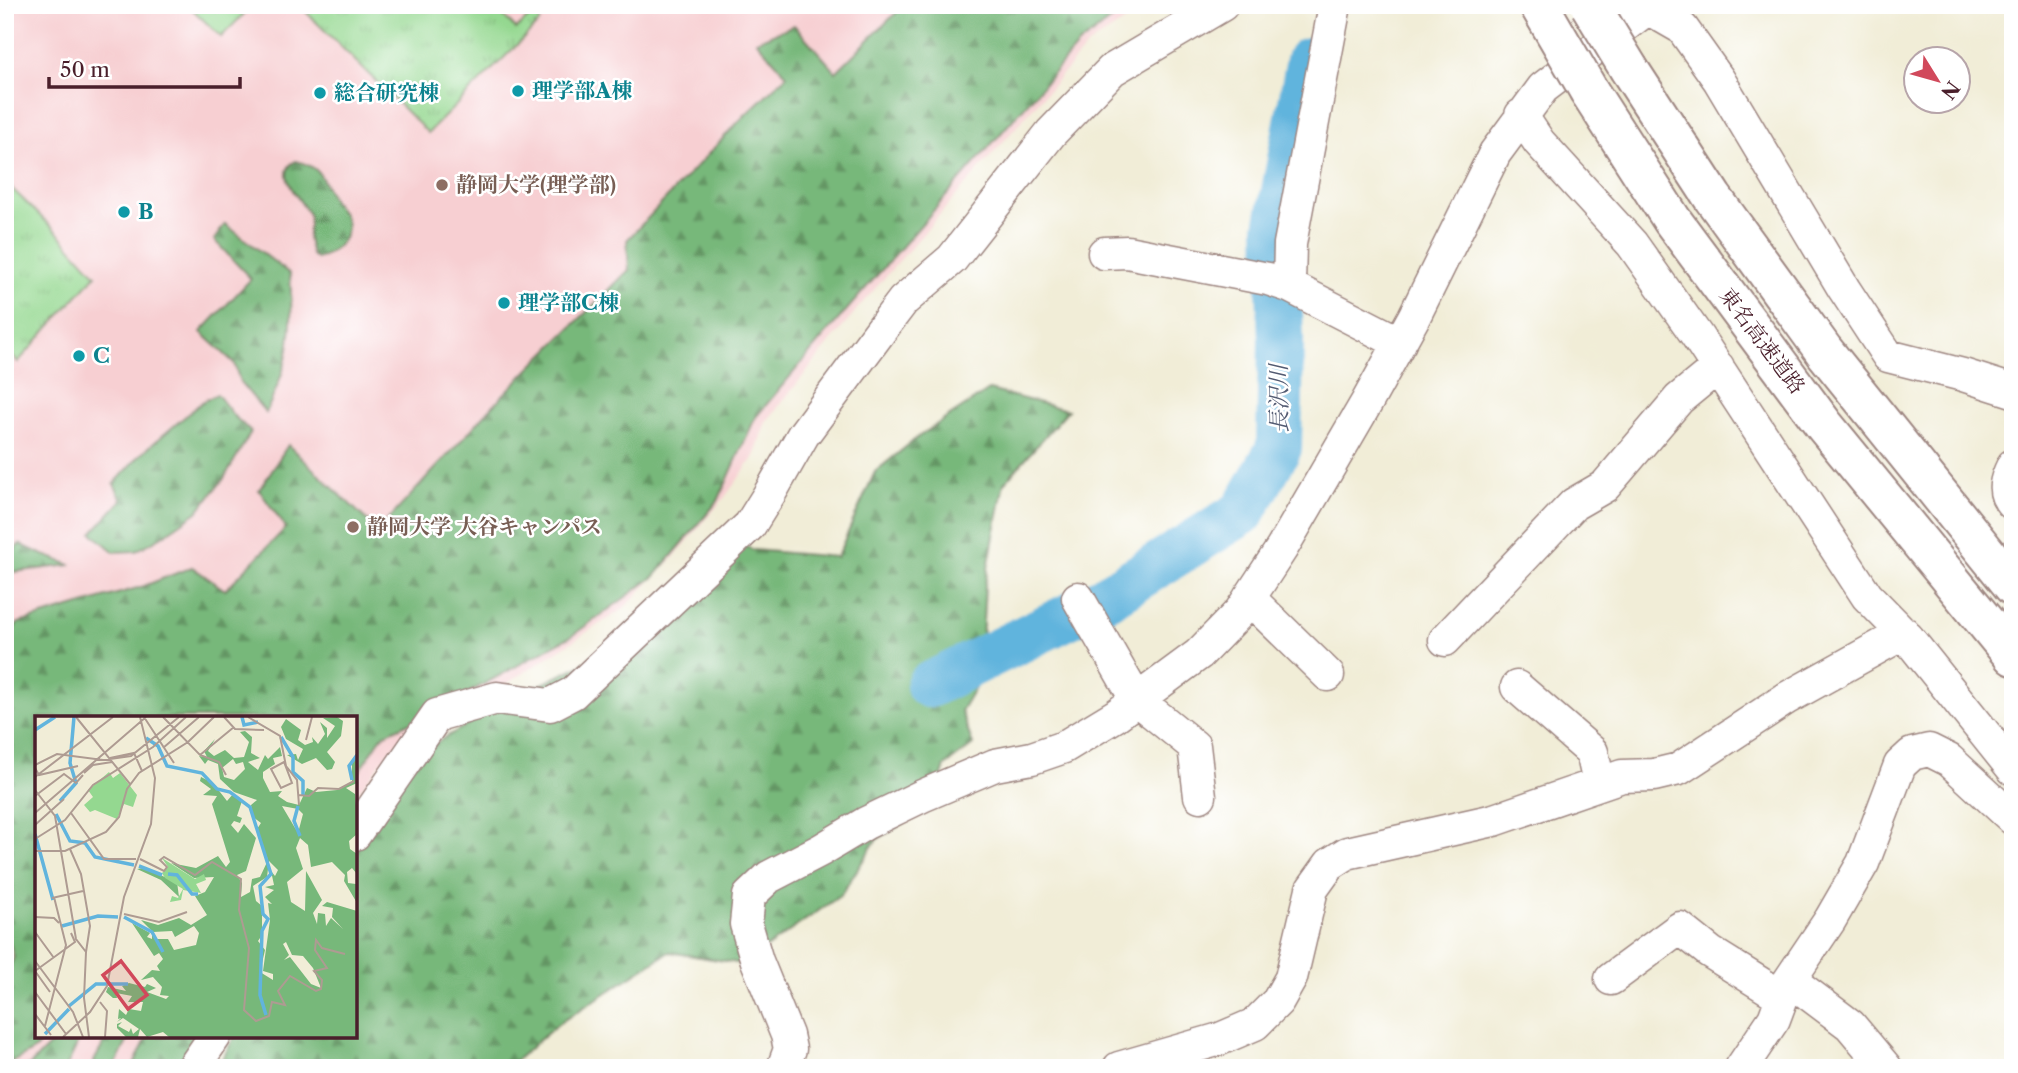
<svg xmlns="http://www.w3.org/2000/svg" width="2018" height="1073" viewBox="0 0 2018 1073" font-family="'Libre Caslon Text','Noto Serif JP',serif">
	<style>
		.built { fill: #f7cfd2 }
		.forest { fill: url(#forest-firs); stroke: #606c52; stroke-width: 2 }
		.park { fill: url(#park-tufts); stroke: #6f7c5e; stroke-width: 2 }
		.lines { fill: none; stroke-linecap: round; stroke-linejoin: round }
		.river { stroke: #61b4dd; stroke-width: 46 }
		.minor-casing { stroke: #9e8681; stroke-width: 35 }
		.highway-casing { stroke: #9e8681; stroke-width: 42 }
		.minor { stroke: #fff; stroke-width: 32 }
		.highway { stroke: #fff; stroke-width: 38 }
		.highway-bridge-casing { stroke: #9e8681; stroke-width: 42; stroke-linecap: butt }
		.highway-bridge { stroke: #fff; stroke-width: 38 }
		.culture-dot { fill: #0f9aa8; stroke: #fff; stroke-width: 2.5 }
		.education-dot { fill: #8d6e63; stroke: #fff; stroke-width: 2.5 }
		.labels { text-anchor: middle; stroke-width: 5; stroke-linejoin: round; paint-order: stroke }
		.culture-label { font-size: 21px; font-weight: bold; fill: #0d838f; stroke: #fff; text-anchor: start }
		.education-label { font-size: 21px; font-weight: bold; fill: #785e54; stroke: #fff; text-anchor: start }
		.street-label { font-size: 21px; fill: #4a1f2b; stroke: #fff }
		.water-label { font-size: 23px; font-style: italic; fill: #535b72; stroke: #fff }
		.inset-river { fill: none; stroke: #61b4dd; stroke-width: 3.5 }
		.inset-road { fill: none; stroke: #ae9b92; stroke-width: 2 }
		.view { fill: #d1495b; fill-opacity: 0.15; stroke: #d1495b; stroke-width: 3.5 }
		.inset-edge { fill: none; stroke: #4a1f2b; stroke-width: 3.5 }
	</style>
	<defs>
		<pattern id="forest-firs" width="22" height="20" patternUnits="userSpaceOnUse" patternTransform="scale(1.75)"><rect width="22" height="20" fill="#77b87a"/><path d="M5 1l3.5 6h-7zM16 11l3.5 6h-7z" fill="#649564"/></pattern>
		<pattern id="park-tufts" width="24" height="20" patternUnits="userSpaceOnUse" patternTransform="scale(1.75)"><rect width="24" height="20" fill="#94d890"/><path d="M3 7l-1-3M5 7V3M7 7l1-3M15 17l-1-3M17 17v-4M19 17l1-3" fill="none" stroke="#81b97c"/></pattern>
	</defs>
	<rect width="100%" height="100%" fill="#fff"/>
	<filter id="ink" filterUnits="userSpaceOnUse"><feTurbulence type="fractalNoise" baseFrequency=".0143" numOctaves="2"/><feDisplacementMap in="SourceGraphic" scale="14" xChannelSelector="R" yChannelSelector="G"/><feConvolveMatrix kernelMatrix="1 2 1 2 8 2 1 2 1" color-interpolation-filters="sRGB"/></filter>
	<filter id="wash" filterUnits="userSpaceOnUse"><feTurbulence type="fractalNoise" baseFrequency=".00686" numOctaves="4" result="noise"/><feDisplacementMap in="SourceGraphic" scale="28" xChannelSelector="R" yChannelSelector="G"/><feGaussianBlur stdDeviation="1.57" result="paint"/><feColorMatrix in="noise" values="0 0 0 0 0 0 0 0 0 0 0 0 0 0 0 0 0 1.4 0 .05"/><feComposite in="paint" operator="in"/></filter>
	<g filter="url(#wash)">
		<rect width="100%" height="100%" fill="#f1edd7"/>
		<path class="built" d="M5 5H1141L1142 10 1088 45 859 307 766 422 754 457 725 497 674 557 623 609 500 688 424 726 393 747 355 797V718H37V1036H194L173 1068H5Z"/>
		<path class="forest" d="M904 5H1130L1077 46 825 335 755 418 718 501 655 576 573 635 437 710 383 735 355 778V718H37V1036H47L34 1050 5 1066V978L14 957 5 928V636L19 623 144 586 192 567 225 590 286 528 259 490 288 445 378 531 504 394 629 270 627 240 745 115 787 75 756 41 794 25 836 72Z
			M296 161C324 168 320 178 332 199 336 206 342 211 345 218 353 238 334 252 317 259L312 255C311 249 309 244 308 238 307 231 311 222 309 215 303 202 272 173 296 161Z
			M225 224 290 274C292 305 293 336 284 367 280 382 272 398 266 413L240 382 234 363 201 332 251 279 214 240Z
			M989 390 1068 410 1004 483 985 584 980 679 961 711 973 745 945 766 934 804 876 840 841 895 743 964 669 952 558 1024 507 1068H217L235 1036H355V852L392 791 422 751 510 700 587 662 732 538 753 550 837 557 875 472 918 437Z
			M217 394 234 416 251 432 223 480 197 512 161 537 136 551 114 552 92 533 122 500 114 484 141 454 202 402Z
			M20 544 41 554 71 565 5 573V557Z
			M59 1036H81L66 1068H27Z
			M108 1036H130L114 1068H95L94 1061Z
			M150 1036H200L178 1068H132L145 1042Z"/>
		<path class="park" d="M188 5H253L221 37Z
			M299 5H493L516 29 536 11 540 22 428 133Z
			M6 183 58 233 96 275 18 362 5 349Z"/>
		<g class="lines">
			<path class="river" d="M929 685 1102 600 1243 512 1279 448 1281 340 1277 228 1309 60"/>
		</g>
	</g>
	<g filter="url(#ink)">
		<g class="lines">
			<g class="minor-casing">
				<path id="minor" d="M1646 5 1649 9 1682 28 1719 80 1844 289 1888 356 1963 375 2013 391
					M1521 115 1539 142 1632 244 1697 336 1867 596 1908 638 2013 769
					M1104 253 1127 252 1268 279 1289 286 1400 343
					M1289 286 1290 244 1335 5
					M2013 465C2006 479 2001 492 2013 504
					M1078 598 1136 699 1194 746 1200 796
					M1249 598 1328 675
					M1445 640 1574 504 1605 486 1679 399 1718 367
					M1517 687 1592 752 1599 783
					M355 834 437 715 497 698 550 705 573 693 750 525 770 493 803 435 884 326 903 301 952 259 1051 133 1112 70 1222 5
					M1611 979 1680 928 1710 952 1782 997
					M1790 980 1850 1025 1886 1068
					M193 1068 215 1036
					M783 1068 790 1049 787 1035 757 961 746 924 749 896 769 877 821 850 866 823 922 796 995 765 1032 758 1064 747 1115 716 1199 654 1240 612 1282 548 1367 402 1414 317 1495 153 1543 88 1652 5
					M1119 1068 1220 1039 1255 1024 1278 1001 1291 978 1312 889 1330 864 1347 853 1494 820 1622 776 1654 775 1679 769 1787 698 1904 633
					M1741 1068 1774 1019 1787 984 1830 920 1863 863 1900 765 1912 754 1929 750 1949 760 2013 819"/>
			</g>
			<g class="highway-casing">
				<path id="highway" d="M1629 69 1713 198 1824 351 2013 586
					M1589 91 1672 220 1824 425 2013 656"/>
			</g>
			<use href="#minor" class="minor"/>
			<use href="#highway" class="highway"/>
			<g class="highway-bridge-casing">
				<path id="highway-bridge" d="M1539 5 1589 91
					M1590 5 1629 69"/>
			</g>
			<use href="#highway-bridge" class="highway-bridge"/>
		</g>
	</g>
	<g class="culture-dot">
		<circle cx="518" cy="91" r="7"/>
		<circle cx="320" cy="93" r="7"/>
		<circle cx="124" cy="212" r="7"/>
		<circle cx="504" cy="303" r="7"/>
		<circle cx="79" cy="356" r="7"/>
	</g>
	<g class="education-dot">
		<circle cx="442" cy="185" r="7"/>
		<circle cx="353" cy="527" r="7"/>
	</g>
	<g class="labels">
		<g class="culture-label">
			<text x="532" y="98">理学部A棟</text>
			<text x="334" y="100">総合研究棟</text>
			<text x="138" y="219">B</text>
			<text x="518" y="310">理学部C棟</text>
			<text x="93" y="363">C</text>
		</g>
		<g class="education-label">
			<text x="456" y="192">静岡大学(理学部)</text>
			<text x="367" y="534">静岡大学 大谷キャンパス</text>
		</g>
		<g class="street-label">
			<text transform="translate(1762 341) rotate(53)" y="7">東名高速道路</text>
		</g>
		<g class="water-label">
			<text transform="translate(1279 399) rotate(-91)" y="8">長沢川</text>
		</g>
	</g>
	<g transform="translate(35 716)">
		<rect width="322" height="322" fill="#f1edd7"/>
		<path d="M74 56 78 62 85 57 102 79 98 91 89 88 82 103 60 94 55 96 49 89 58 81 53 74Z" fill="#94d890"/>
		<path d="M302 1 308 5 306 20 292 36 300 46 297 53 292 54 281 42 267 48 252 39 261 38 263 44 268 33 251 23 246 11 251 3 266 14 263 24 270 29 278 26 277 21 283 28 290 18 285 6 292 12V22L300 10 288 2ZM210 15 217 21 216 37 225 42 213 46 223 54 230 39 233 43 245 31 247 40 238 42 240 48 228 56V62L235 76 247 75 243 80 252 86 264 89 272 72 281 76 302 74 317 66V45L322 40V67L311 72 320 78 322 101V118L314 125 315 133 322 138V158L317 152 312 156 313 167 321 168 322 187 309 165 310 159 297 146 276 151 273 129 265 122 261 132 268 153 252 166 256 186 270 195 271 155 287 184 278 197 282 208 283 197 290 198 291 210 296 202 308 213 297 201 298 192 287 190 292 186 322 195V321H134L128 316 112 321 105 313 103 321H91L82 312V308L87 306 83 310 94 316 96 312 98 318 104 313 88 302 82 306 86 302 83 303 84 293 91 299 94 293 106 295 108 286H93L97 280 81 277 82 282H78L71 276 73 271 91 275 87 270 94 267 110 271 112 268 121 272 112 276 131 283 134 280 125 279 127 271 118 261 106 264 117 254 125 255 122 250 128 243 124 237 119 240 97 207 115 217 112 221 117 223V218L120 223H133L139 234 161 229 164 217 159 210 140 221 137 215 118 216 106 204 123 209 144 202 156 209 172 199 160 180 170 176 179 161 159 162 136 147 161 152 183 140 191 151 195 146 177 88 182 80 168 79 176 73 165 65 166 61 178 67 192 85 198 78 207 85 202 100 207 102 205 107 199 105 196 109 203 117 209 108 221 122 211 155 202 159 207 167 206 181 215 176 217 163 225 161 233 144 222 113 226 107 218 101 216 89 222 84 199 76 185 63 183 48 173 44 170 48 164 40 172 41 169 35 180 23 173 35 179 40 190 34 199 42 209 41 214 26 205 16ZM198 43 201 48 208 46 210 53 199 64 189 61 187 52ZM247 90 263 93 268 98 263 117ZM234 145 243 154 240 160 236 155 239 169 230 171 239 174 230 181 237 188 233 187 235 204 228 255 238 258V264L225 256 230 234 223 225 227 219V190L221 185 218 170 232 161ZM251 226 257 239 268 240 278 252 286 272 276 268 255 241 249 244 254 239 248 228ZM108 152 142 166 144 181 126 164 102 153Z" fill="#77b87a" fill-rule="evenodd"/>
		<path d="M127 142 160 163 169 158 171 164 161 168 166 177 148 174 146 184 135 186 137 180 143 182 148 173 130 162 127 157 133 151Z" fill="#94d890"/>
		<path class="inset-river" d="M207 1 209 9 223 6M0 14 20 1M246 21 258 41V56L268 65V79M111 22 123 30 132 50 167 57 182 73 195 76 215 91 236 158 225 170 228 198 233 203 227 215 225 279 231 299M317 64 314 50 322 39M25 85 41 67 35 47 39 1M263 90 259 105 265 120M21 98 35 125 50 127 60 141 99 149M0 118 18 184M104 150 127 159M133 158 142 159 157 178H163M89 201 117 216 128 236M27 210 63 200 83 201M34 290 61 268H93M10 318 34 293"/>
		<path class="inset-road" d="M41 1 95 68M109 1 139 47M128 1 165 39 184 46 191 59M189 1 200 13 229 14M213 1 245 20 251 50 262 64 264 89M271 24 277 1M128 32 164 1M165 39 199 11M75 42 99 37 107 55M249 46 257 67 246 72 236 53ZM0 49 22 38 68 44 96 40 144 1M0 52 4 59 43 50M49 57 58 49 77 46M0 61 78 1M0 74 20 100 41 223 51 236 49 282 54 321M263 79 274 80 283 72 304 73 319 65M0 80 29 58 41 67 48 59M0 97 111 1M36 97 69 143H101M0 109 29 83M0 123 30 104 58 69 118 31 151 1M35 133 46 158 55 210 51 236M0 135H30L71 116 84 101 92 73 104 57 153 26 179 1M105 143 129 155 132 151 125 144 129 141 160 159 177 146 206 163 204 194 214 232 209 294 221 305 234 300 237 286 250 289 243 275 255 260 281 275 286 273 287 264 279 255 292 252 280 234 281 224 287 232 310 238M17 182 48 175M89 198 124 206 152 196M0 201 19 202 24 207M0 216 19 242M0 245 38 296 48 321M0 255 40 226 36 217M0 255 15 276M0 276 31 318M65 286 72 295 70 321M0 298 16 319M10 310 31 229 19 181M28 321 55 296 72 270 89 181 116 108 120 62 105 1"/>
		<path class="view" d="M86 245 112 279 93 293 68 259Z"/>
		<rect width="322" height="322" class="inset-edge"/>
	</g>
	<rect width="2018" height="1073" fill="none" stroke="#fff" stroke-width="28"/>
	<g transform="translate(1937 80) rotate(127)"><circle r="33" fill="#ffffff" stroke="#b7a5aa" stroke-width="2"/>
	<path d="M0-5L12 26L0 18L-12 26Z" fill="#d1495b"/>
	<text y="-10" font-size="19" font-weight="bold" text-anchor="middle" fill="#4a1f2b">N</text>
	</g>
	<path d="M49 77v10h191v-10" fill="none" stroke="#4a1f2b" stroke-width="3.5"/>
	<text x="60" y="77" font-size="21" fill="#4a1f2b" stroke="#ffffff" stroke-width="5" paint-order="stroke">50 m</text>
</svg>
